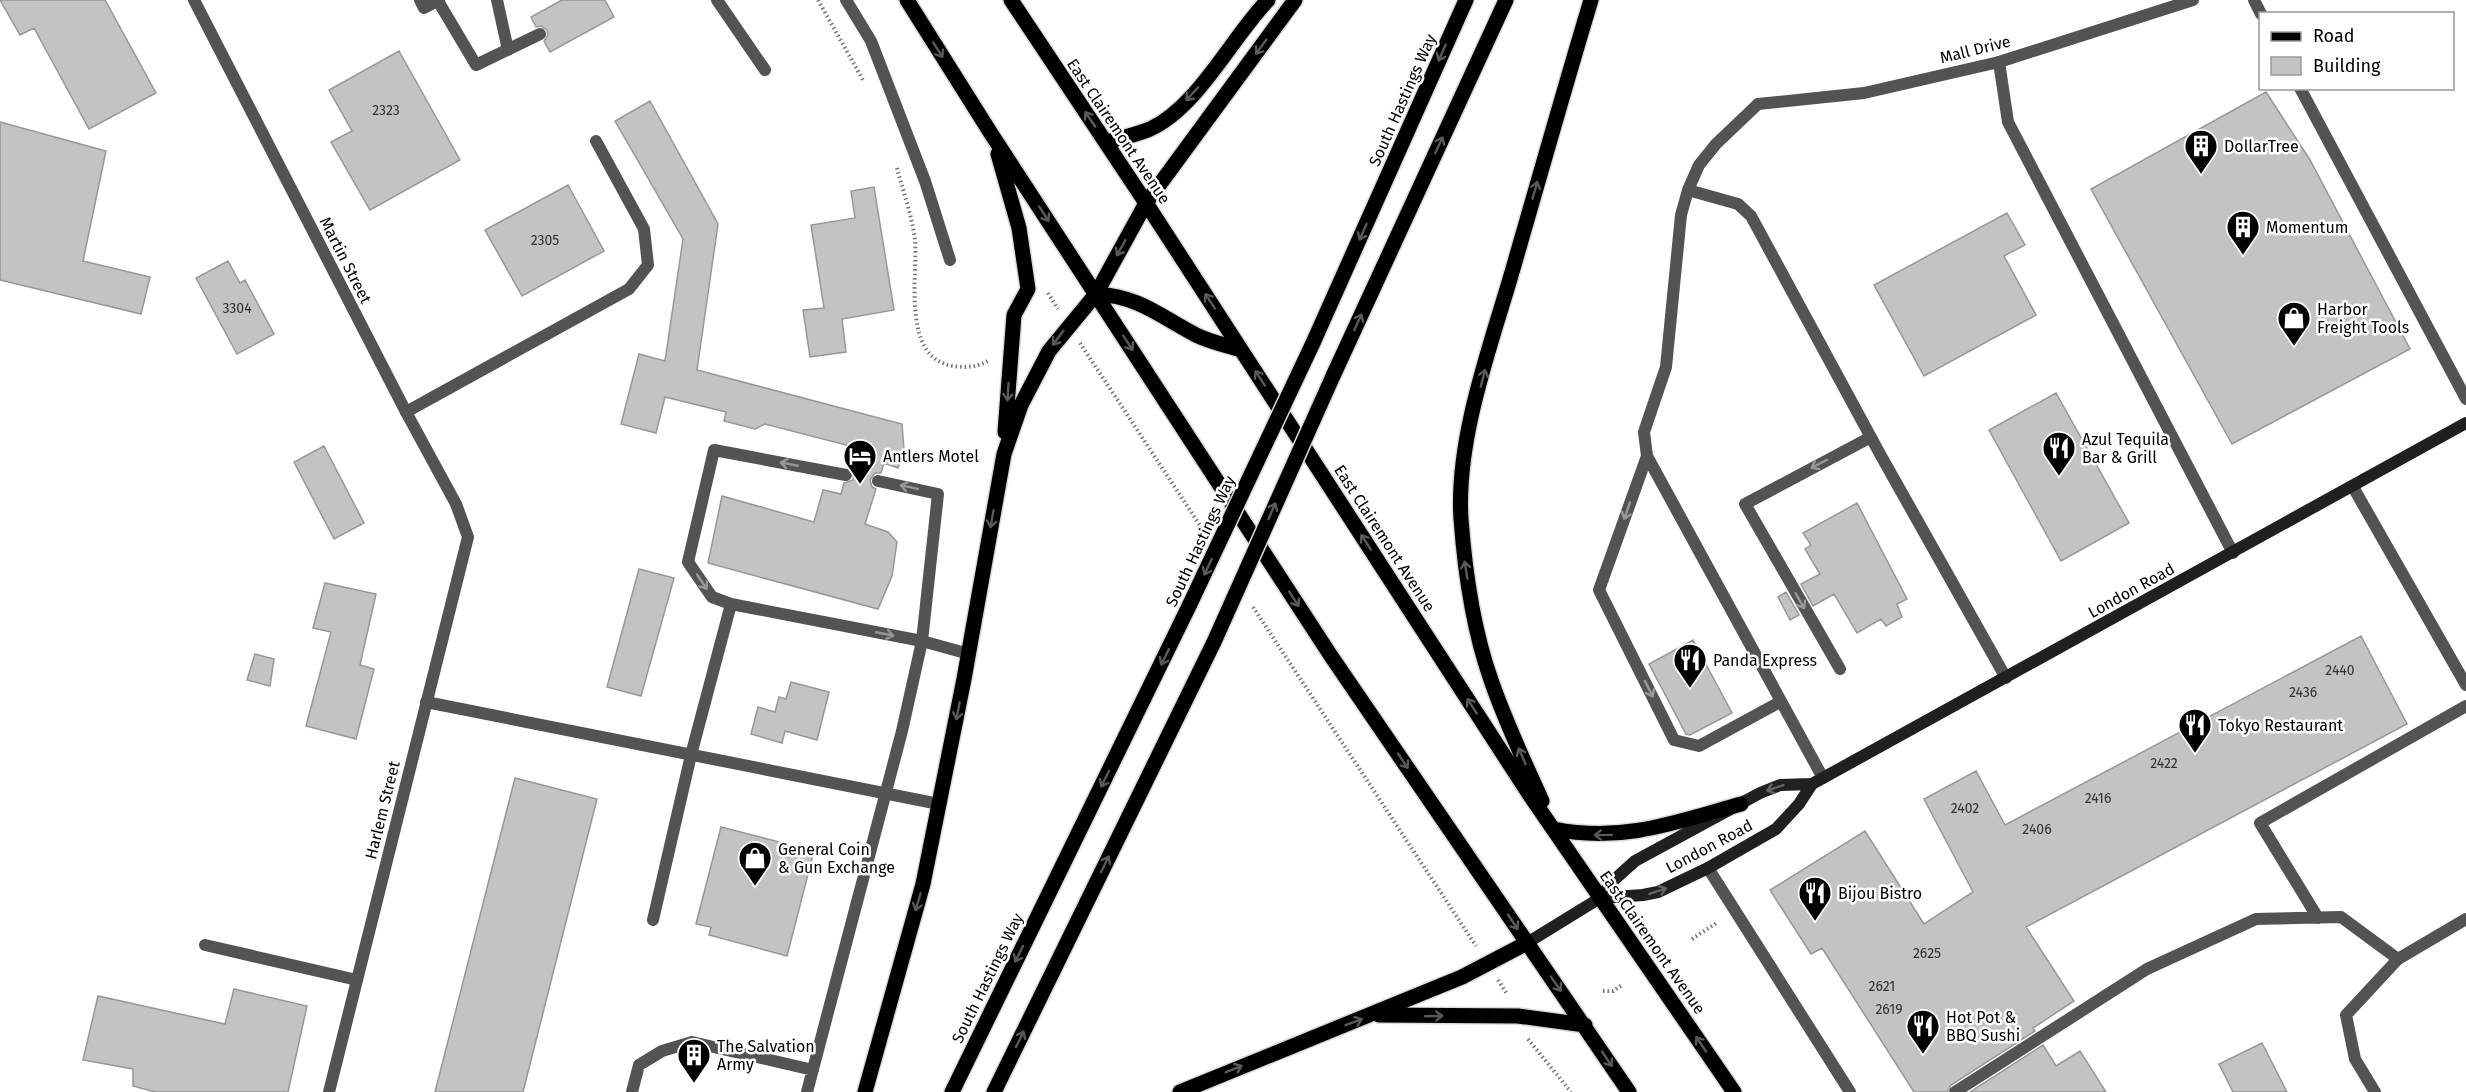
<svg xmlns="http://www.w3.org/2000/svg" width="2466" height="1092" viewBox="0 0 2466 1092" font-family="'Fira Sans',sans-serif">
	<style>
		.building { fill: #c3c3c3; stroke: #979797; stroke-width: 1.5 }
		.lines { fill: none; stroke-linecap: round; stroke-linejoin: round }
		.primary-casing { stroke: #dbdbdb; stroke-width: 18 }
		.path { stroke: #757575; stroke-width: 4; stroke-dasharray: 1.5 3; stroke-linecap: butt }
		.lane { stroke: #535353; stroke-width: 12 }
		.street { stroke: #535353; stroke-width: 12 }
		.secondary { stroke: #202020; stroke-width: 12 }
		.primary { stroke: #000; stroke-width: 15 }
		.primary-bridge-casing { stroke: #dbdbdb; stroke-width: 18; stroke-linecap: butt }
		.primary-bridge { stroke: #000; stroke-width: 15 }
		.oneway { stroke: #595959 }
		.oneway2 { stroke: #989898 }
		.oneway3 { stroke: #636363 }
		.labels { text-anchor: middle; stroke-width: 5; stroke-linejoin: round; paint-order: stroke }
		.number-label { font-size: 14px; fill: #313131 }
		.street-label { font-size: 16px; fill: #000; stroke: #fff }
		.poi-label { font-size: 16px; fill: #000; stroke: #fff; text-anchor: start }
	</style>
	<rect width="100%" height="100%" fill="#fff"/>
	<path class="building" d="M0 0H105L156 93 89 129 34 28 20 35Z
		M562 0H605L614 17 550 52 544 41 548 35 547 30 541 26 536 27 531 17Z
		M399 51 460 160 370 210 331 142 352 131 329 90Z
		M2266 92 2310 160 2410 349 2232 444 2091 189Z
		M650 101 718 224 697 370 902 424 904 450 898 468 884 463 881 473H875L870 480 872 487 876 489 865 524 888 532 897 542 892 576 878 609 708 563 722 496 814 522 823 490 841 494 844 483 853 480 854 472 848 467 854 447 765 424 755 429 724 421 726 412 665 397 656 433 621 424 639 354 665 361 683 239 615 121Z
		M0 122 106 151 83 261 150 277 141 314 0 280Z
		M568 185 604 251 522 296 485 230Z
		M874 187 894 310 842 319 846 352 810 357 803 310 824 308 811 225 855 218 851 191Z
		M2007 213 2025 245 2004 256 2036 315 1924 376 1874 285Z
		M228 261 240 283 245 280 274 334 237 354 196 278Z
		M2056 393 2129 523 2061 561 1989 430Z
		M324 446 364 523 334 539 294 462Z
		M1857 503 1907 599 1897 604 1902 617 1886 626 1881 619 1857 633 1834 594 1813 606 1801 584 1820 574 1805 549 1811 545 1803 533Z
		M639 569 674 578 641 696 607 687Z
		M325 583 376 594 360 665 374 669 356 739 306 726 331 632 313 628Z
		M1786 592 1799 615 1790 620 1778 597Z
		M2361 636 2407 724 2026 927 2074 1001 2033 1028 2035 1031 1951 1085 1947 1092H1914L1822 948 1811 954 1770 890 1865 831 1924 924 1973 892 1924 799 1976 771 2005 825Z
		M1693 640 1732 713 1690 735 1686 734 1649 664Z
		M255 654 274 659 270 686 247 680Z
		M791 682 829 692 817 740 785 731 782 743 751 734 758 707 775 712 779 697 786 699Z
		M515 778 597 799 523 1092H435Z
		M721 827 814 851 787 956 709 935 711 927 696 924Z
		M234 989 307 1006 288 1092H155L133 1086V1069L83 1060 98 996 225 1024Z
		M2262 1043 2287 1092H2233L2219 1064Z
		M2043 1045 2056 1066 2080 1051 2106 1092H1970Z"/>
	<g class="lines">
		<g class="primary-casing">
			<path id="primary" d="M907 0 990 132 1331 656 1629 1092
				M1011 0 1146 203 1529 794 1734 1092
				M1106 142C1120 138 1136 135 1150 129 1198 107 1232 37 1268 0
				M998 154 1019 228 1028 289 1014 315 1005 432
				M1096 294C1139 296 1161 317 1196 335 1210 342 1226 345 1241 350
				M1313 343 1466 0
				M1333 376 1506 0
				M1542 801C1524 761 1505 721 1491 680 1473 629 1465 573 1461 519 1456 442 1488 353 1510 279 1537 186 1563 93 1591 0
				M1554 829C1622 843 1677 822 1741 804
				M1379 1015 1518 1016 1585 1025
				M865 1092 923 884 964 679 1004 454 1021 405 1049 351 1096 294 1146 203 1295 0
				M952 1092 1190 604
				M994 1092 1214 642
				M1180 1092 1462 977 1527 943"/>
		</g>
		<path class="path" d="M818 0 863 80
			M897 168C903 191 912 216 915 240 918 276 901 358 953 366 966 368 979 367 989 360
			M1048 293 1058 309
			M1080 343 1203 530
			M1253 607 1476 946
			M1692 939 1718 922
			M1498 980 1507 994
			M1603 991H1613L1622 985
			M1528 1039 1571 1092"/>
		<path class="lane" d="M420 0 424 8 439 0
			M497 0 508 50
			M717 0 765 70
			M2254 0 2261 14
			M438 1 476 65 540 34
			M1999 62 2008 122 2233 553
			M2300 88 2466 399
			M1758 104 1716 144 1699 165 1688 190 1681 215 1666 367 1644 432 1647 456 1823 778
			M1688 190 1738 204 1751 216 1880 454 2006 678
			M406 412 629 289 648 265 644 229 596 141
			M1647 456 1599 590 1674 740 1699 746 1780 702
			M846 475 714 450 688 562 712 597 731 604 922 641 938 494 878 481
			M1840 669 1745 504 1871 437
			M426 702 939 804
			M2318 918 2260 823 2466 706
			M653 920 691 755 731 604
			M205 945 357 980
			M632 1092 639 1065 662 1051 692 1042 813 1070
			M807 1092 902 731 922 641 969 654
			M1955 1092 2147 969 2256 919 2341 917 2398 959"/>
		<path class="street" d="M194 0 406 412 456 504 468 537 329 1092
			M846 0 871 41 925 181 950 260
			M1758 104 1864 93 1999 62 2193 0
			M2353 487 2466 685
			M1708 868 1850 1092
			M2375 1092 2355 1059 2346 1015 2398 959 2466 919"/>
		<path class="secondary" d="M1600 898 1643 895 1658 892 1708 868 1776 829 1799 804 1812 784 2466 423
			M1527 943 1600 898 1615 879 1635 861 1760 793 1780 785 1812 784"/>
		<use href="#primary" class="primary"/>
		<g class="primary-bridge-casing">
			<path id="primary-bridge" d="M1190 604 1313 343
				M1214 642 1333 376"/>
		</g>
		<use href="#primary-bridge" class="primary-bridge"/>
	</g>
	<defs><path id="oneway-shaft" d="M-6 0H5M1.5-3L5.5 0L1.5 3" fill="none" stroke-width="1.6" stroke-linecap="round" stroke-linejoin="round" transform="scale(1.5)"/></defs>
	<g class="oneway">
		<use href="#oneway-shaft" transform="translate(1261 47) rotate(126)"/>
		<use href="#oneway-shaft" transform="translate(938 50) rotate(58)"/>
		<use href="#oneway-shaft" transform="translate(1442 53) rotate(114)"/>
		<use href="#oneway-shaft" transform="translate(1192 94) rotate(133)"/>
		<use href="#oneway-shaft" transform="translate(1090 119) rotate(-124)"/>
		<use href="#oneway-shaft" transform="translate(1439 145) rotate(-65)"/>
		<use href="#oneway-shaft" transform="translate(1535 190) rotate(-74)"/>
		<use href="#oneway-shaft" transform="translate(1044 214) rotate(57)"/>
		<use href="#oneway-shaft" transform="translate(1363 232) rotate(114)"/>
		<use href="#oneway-shaft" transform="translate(1121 248) rotate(119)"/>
		<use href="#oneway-shaft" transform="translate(1210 301) rotate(-123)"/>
		<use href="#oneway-shaft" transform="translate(1358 322) rotate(-65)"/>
		<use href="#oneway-shaft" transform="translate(1058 338) rotate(127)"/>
		<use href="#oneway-shaft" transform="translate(1128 343) rotate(57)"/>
		<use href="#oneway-shaft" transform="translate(1260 378) rotate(-123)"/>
		<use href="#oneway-shaft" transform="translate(1483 378) rotate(-75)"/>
		<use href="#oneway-shaft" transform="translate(1008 392) rotate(94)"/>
		<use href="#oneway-shaft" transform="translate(1272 511) rotate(-66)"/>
		<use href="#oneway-shaft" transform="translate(992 519) rotate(100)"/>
		<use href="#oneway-shaft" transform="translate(1366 542) rotate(-123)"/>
		<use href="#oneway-shaft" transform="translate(1208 567) rotate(115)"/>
		<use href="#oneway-shaft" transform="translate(1466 570) rotate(-99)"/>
		<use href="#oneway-shaft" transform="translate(1294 599) rotate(57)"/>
		<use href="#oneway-shaft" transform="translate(1165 657) rotate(116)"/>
		<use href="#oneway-shaft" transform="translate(1472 706) rotate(-123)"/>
		<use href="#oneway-shaft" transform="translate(958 711) rotate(101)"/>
		<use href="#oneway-shaft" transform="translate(1522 756) rotate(-114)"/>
		<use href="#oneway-shaft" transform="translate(1403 761) rotate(56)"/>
		<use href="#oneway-shaft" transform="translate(1105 779) rotate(116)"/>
		<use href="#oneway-shaft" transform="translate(1603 835) rotate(179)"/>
		<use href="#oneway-shaft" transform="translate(1105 864) rotate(-64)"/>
		<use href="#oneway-shaft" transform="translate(918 902) rotate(106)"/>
		<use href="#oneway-shaft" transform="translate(1513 922) rotate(56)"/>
		<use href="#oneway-shaft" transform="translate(1019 954) rotate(116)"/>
		<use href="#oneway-shaft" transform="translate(1556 984) rotate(55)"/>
		<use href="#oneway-shaft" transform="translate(1434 1016) rotate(-2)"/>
		<use href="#oneway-shaft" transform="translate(1354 1022) rotate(-21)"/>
		<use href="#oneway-shaft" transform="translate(1020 1039) rotate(-64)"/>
		<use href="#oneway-shaft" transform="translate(1701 1044) rotate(-124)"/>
		<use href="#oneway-shaft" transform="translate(1607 1059) rotate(56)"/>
		<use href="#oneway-shaft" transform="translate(1234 1069) rotate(-22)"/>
	</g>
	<g class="oneway2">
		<use href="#oneway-shaft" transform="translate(789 464) rotate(-169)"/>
		<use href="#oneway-shaft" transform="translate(1819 464) rotate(152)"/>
		<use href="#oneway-shaft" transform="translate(909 487) rotate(-168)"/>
		<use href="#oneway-shaft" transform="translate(1627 511) rotate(109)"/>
		<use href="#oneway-shaft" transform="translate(702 582) rotate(56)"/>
		<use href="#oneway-shaft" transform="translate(1800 601) rotate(60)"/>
		<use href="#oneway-shaft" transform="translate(885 634) rotate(11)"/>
		<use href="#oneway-shaft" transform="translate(1649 689) rotate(63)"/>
	</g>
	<g class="oneway3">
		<use href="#oneway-shaft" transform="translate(1775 788) rotate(161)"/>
		<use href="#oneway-shaft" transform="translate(1658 891) rotate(-18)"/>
	</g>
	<defs>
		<g id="building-pin" transform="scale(1.725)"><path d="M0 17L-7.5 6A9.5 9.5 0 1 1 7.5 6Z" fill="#000" stroke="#fff"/><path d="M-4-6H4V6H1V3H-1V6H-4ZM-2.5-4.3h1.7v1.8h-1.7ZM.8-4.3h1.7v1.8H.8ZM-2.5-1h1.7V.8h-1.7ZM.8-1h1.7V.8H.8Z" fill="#fff"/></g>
		<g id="shop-pin" transform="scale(1.725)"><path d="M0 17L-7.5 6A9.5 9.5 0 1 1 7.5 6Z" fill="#000" stroke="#fff"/><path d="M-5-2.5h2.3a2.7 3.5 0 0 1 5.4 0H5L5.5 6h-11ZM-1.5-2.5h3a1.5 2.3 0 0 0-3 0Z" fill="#fff"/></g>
		<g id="restaurant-pin" transform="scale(1.725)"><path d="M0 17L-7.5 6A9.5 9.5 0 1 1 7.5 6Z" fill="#000" stroke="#fff"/><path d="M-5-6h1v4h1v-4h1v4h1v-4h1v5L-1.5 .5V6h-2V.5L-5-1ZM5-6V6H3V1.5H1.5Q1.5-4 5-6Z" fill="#fff"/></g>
		<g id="hotel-pin" transform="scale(1.725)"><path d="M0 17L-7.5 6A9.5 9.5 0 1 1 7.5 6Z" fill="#000" stroke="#fff"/><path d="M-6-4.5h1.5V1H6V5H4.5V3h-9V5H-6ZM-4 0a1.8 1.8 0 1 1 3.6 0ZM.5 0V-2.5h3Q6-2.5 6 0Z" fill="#fff"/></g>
	</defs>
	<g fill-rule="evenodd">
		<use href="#building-pin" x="2201" y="146"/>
		<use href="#building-pin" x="2243" y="227"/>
		<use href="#shop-pin" x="2294" y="318"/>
		<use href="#restaurant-pin" x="2059" y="448"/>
		<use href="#hotel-pin" x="860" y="456"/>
		<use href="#restaurant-pin" x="1690" y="660"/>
		<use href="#restaurant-pin" x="2195" y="725"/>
		<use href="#shop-pin" x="755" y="858"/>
		<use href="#restaurant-pin" x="1815" y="893"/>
		<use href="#restaurant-pin" x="1923" y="1026"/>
		<use href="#building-pin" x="694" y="1055"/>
	</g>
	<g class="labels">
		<g class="number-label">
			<text x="386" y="115">2323</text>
			<text x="545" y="245">2305</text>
			<text x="237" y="313">3304</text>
			<text x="2340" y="675">2440</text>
			<text x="2303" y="697">2436</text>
			<text x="2164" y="768">2422</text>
			<text x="2098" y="803">2416</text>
			<text x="1965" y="813">2402</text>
			<text x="2037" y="834">2406</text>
			<text x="1927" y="958">2625</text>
			<text x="1882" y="991">2621</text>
			<text x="1889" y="1014">2619</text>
		</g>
		<g class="street-label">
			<text transform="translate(1975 49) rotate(-14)" y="6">Mall Drive</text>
			<text transform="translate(1402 100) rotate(-66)" y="6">South Hastings Way</text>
			<text transform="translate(1119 131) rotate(56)" y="6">East Clairemont Avenue</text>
			<text transform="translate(346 260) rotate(63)" y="6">Martin Street</text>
			<text transform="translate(1385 538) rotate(57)" y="6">East Clairemont Avenue</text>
			<text transform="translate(1200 541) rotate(-65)" y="6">South Hastings Way</text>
			<text transform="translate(2131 590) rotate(-29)" y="6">London Road</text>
			<text transform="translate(382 810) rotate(-76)" y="6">Harlem Street</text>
			<text transform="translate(1709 846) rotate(-28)" y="6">London Road</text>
			<text transform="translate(1653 942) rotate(55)" y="6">East Clairemont Avenue</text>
			<text transform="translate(987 978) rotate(-64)" y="6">South Hastings Way</text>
		</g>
		<g class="poi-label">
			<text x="2224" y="152">DollarTree</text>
			<text x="2266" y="233">Momentum</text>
			<text x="2317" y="315">Harbor<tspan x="2317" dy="18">Freight Tools</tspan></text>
			<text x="2082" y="445">Azul Tequila<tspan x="2082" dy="18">Bar &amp; Grill</tspan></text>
			<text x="883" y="462">Antlers Motel</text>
			<text x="1713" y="666">Panda Express</text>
			<text x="2218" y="731">Tokyo Restaurant</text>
			<text x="778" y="855">General Coin<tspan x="778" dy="18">&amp; Gun Exchange</tspan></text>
			<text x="1838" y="899">Bijou Bistro</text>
			<text x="1946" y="1023">Hot Pot &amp;<tspan x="1946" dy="18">BBQ Sushi</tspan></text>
			<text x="717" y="1052">The Salvation<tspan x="717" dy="18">Army</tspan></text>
		</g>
	</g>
	<rect x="2259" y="12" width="195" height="78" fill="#ffffff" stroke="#999999" stroke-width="1.5"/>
	<rect x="2271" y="32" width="30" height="9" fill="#000000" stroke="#999999" stroke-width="1.5"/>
	<text x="2313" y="42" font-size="18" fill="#000000">Road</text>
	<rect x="2271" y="57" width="30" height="18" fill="#c3c3c3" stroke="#999999" stroke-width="1.5"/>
	<text x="2313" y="72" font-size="18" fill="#000000">Building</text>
</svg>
